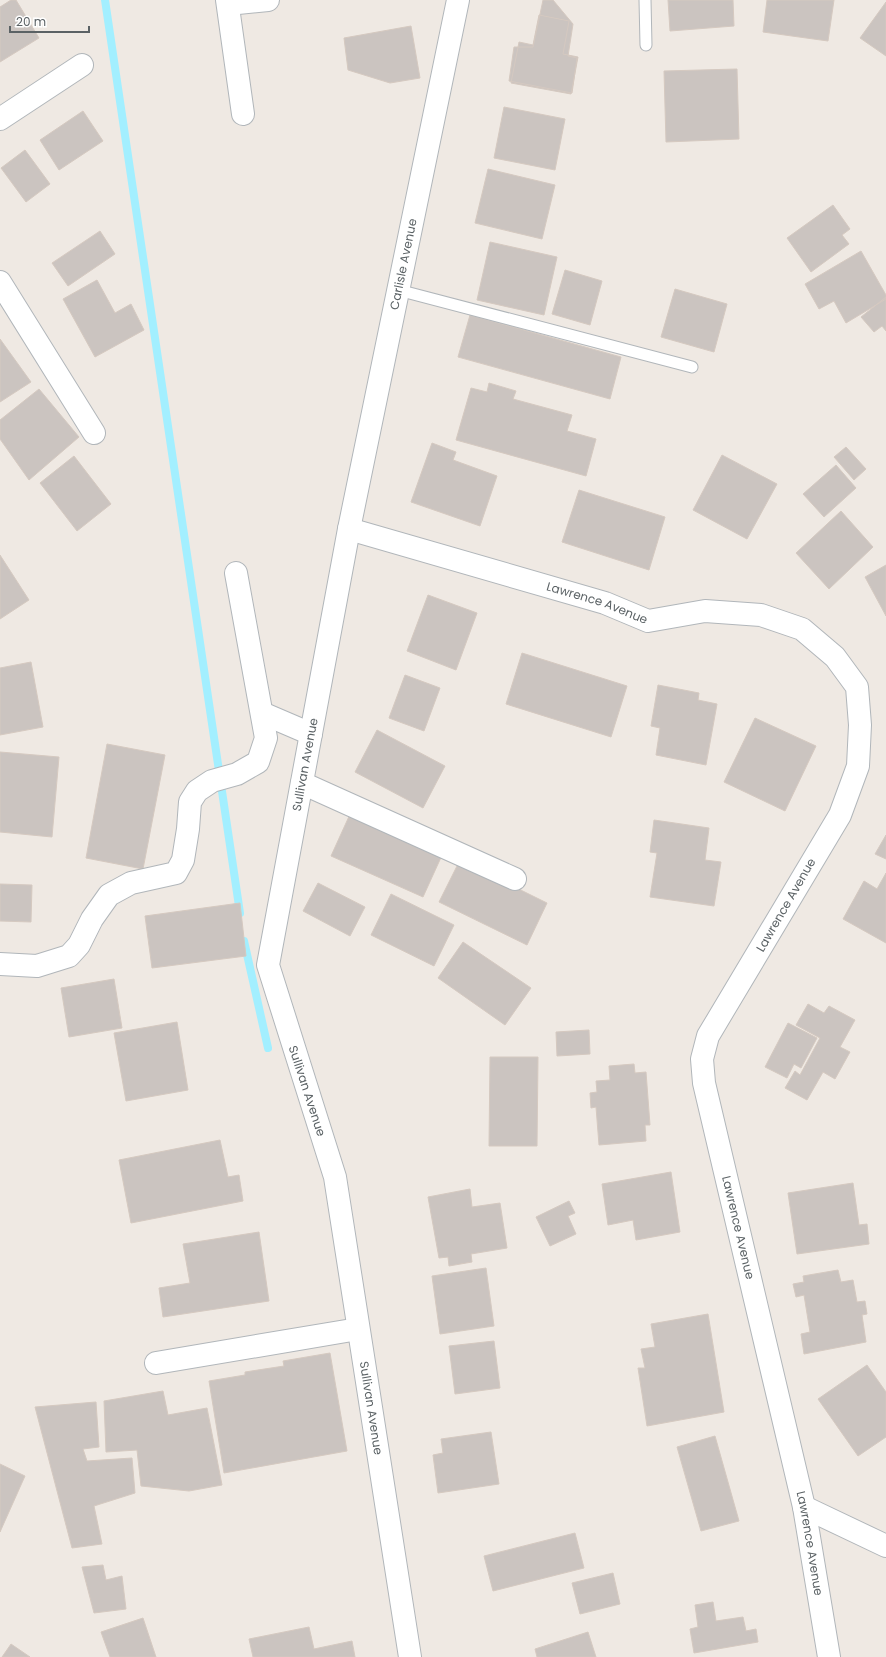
<svg xmlns="http://www.w3.org/2000/svg" width="886" height="1657" viewBox="0 0 886 1657" font-family="Poppins,sans-serif">
	<style>
		.lines { fill: none; stroke-linecap: round; stroke-linejoin: round }
		.stream { stroke: #a3efff; stroke-width: 8 }
		.building { fill: #cbc4c0; stroke: #d5c9c0 }
		.service-casing { stroke: #b1b6ba; stroke-width: 13 }
		.minor-casing { stroke: #b1b6ba; stroke-width: 24 }
		.service { stroke: #fff; stroke-width: 11 }
		.minor { stroke: #fff; stroke-width: 22 }
		.labels { text-anchor: middle; stroke-width: 3; stroke-linejoin: round; paint-order: stroke }
		.street-label { font-size: 12px; fill: #5b6265; stroke: #fff }
	</style>
	<rect width="100%" height="100%" fill="#efe9e3"/>
	<g class="lines">
		<path class="stream" d="M105 0 240 913
			M244 941 268 1048"/>
	</g>
	<path class="building" d="M11 0H16L39 38 0 62V7Z
		M543 0H553L573 24 568 56 577 58 572 93 509 81 514 47H533Z
		M668 0H733L734 26 670 31Z
		M767 0H834L828 41 763 32Z
		M886 2V56L860 38Z
		M539 15 569 21 563 54 578 57 571 94 511 83 519 42 533 45Z
		M411 26 420 78 390 83 348 70 344 38Z
		M737 69 739 139 666 142 664 71Z
		M504 107 565 119 555 170 494 158Z
		M83 111 103 141 59 170 40 140Z
		M25 150 50 184 26 202 1 168Z
		M488 169 555 185 542 239 475 223Z
		M833 205 850 229 842 235 849 244 811 272 787 238Z
		M100 231 115 254 68 286 52 263Z
		M490 242 557 257 544 315 477 300Z
		M861 251 886 295V299L846 323 834 301 819 309 805 284Z
		M565 270 602 281 590 325 552 314Z
		M97 280 115 313 131 304 144 330 95 357 63 299Z
		M675 289 727 304 714 352 661 337Z
		M886 297V331L882 326 874 332 861 317Z
		M470 315 621 357 610 399 458 357Z
		M0 339 31 382 0 402Z
		M489 383 516 391 513 399 572 415 567 431 596 439 586 476 456 440 471 388 487 392Z
		M39 389 79 437 29 480 0 439V420Z
		M432 443 456 452 453 460 497 476 480 526 411 502Z
		M846 447 866 469 854 480 834 457Z
		M722 455 777 484 747 539 693 510Z
		M74 456 111 504 77 531 40 483Z
		M836 465 856 488 824 517 803 494Z
		M579 490 665 517 649 570 562 542Z
		M841 511 873 547 829 589 796 553Z
		M0 555 29 600 0 619Z
		M886 565V616L865 577Z
		M428 595 477 613 456 670 407 651Z
		M522 653 627 686 611 737 506 704Z
		M31 662 43 727 0 735V668Z
		M405 675 440 688 424 731 389 718Z
		M658 685 699 693 698 700 717 704 706 765 656 755 660 728 651 726Z
		M755 718 816 746 785 811 724 782Z
		M377 730 445 766 423 808 355 772Z
		M107 744 165 755 143 869 86 858Z
		M0 752 59 757 52 837 0 832Z
		M351 812 443 853 423 897 331 856Z
		M654 820 709 828 705 860 721 862 714 906 650 897 657 853 650 852Z
		M886 835V859L875 854Z
		M460 860 547 903 527 945 439 902Z
		M886 873V943L843 919 864 881 877 889Z
		M318 883 365 907 350 936 303 911Z
		M0 884 32 885 31 922 0 921Z
		M391 894 454 925 434 966 371 935Z
		M240 903 246 956 152 968 145 916Z
		M463 942 531 988 505 1025 438 978Z
		M114 979 122 1028 69 1037 61 988Z
		M808 1004 824 1013 829 1006 855 1020 840 1047 850 1052 835 1079 823 1072 807 1100 785 1088 795 1071 800 1075 820 1038 796 1025Z
		M177 1022 188 1090 126 1101 114 1033Z
		M788 1023 817 1038 801 1068 794 1064 787 1078 765 1067Z
		M589 1030 590 1054 557 1056 556 1032Z
		M490 1057H538L537 1146H489Z
		M634 1064 635 1073 646 1072 650 1125H645L646 1141 599 1145 596 1107 591 1108 590 1093 597 1092 596 1081 610 1080 609 1066Z
		M220 1140 228 1177 239 1175 243 1201 131 1223 119 1160Z
		M671 1172 680 1232 636 1240 633 1220 608 1225 602 1184Z
		M853 1183 859 1225 867 1224 869 1244 797 1254 788 1193Z
		M470 1189 472 1207 500 1203 507 1248 471 1254 472 1262 449 1266 448 1257 439 1258 428 1197Z
		M569 1201 575 1213 568 1216 576 1234 550 1246 536 1217Z
		M259 1232 269 1301 163 1317 159 1288 190 1283 183 1244Z
		M486 1268 494 1326 440 1334 432 1276Z
		M838 1270 841 1282 853 1280 857 1302 865 1301 867 1314 862 1315 866 1342 804 1354 801 1334 810 1332 804 1295 796 1297 793 1284 804 1282 803 1276Z
		M708 1314 724 1412 647 1426 638 1368H645L641 1349 655 1347 651 1324Z
		M494 1341 500 1388 455 1394 449 1346Z
		M330 1353 347 1451 224 1473 209 1381 245 1375V1372L284 1366 283 1361Z
		M867 1365 886 1392V1437L858 1456 818 1399Z
		M163 1391 168 1415 207 1408 222 1485 189 1491 141 1486 137 1450 106 1452 104 1401Z
		M96 1402 99 1447 83 1449 87 1461 132 1458 135 1493 94 1506 102 1544 72 1548 35 1407Z
		M491 1432 499 1484 438 1493 433 1455 443 1453 441 1439Z
		M715 1436 739 1521 701 1531 677 1447Z
		M0 1464 25 1476 0 1532Z
		M575 1533 584 1568 493 1591 484 1556Z
		M103 1565 106 1580 122 1576 126 1609 94 1613 82 1567Z
		M613 1573 620 1604 580 1614 572 1583Z
		M713 1602 716 1621 743 1617 746 1631 756 1629 758 1642 694 1653 690 1629 698 1627 695 1605Z
		M143 1618 156 1657H110L101 1632Z
		M309 1627 314 1649 352 1641 355 1657H253L249 1639Z
		M588 1632 596 1657H537L535 1649Z
		M11 1644 30 1657H2Z"/>
	<g class="lines">
		<g class="service-casing">
			<path id="service" d="M645 0 646 45
				M398 290 692 367"/>
		</g>
		<g class="minor-casing">
			<g id="minor">
				<path d="M227 0 243 114"/>
				<path d="M228 4 268 0"/>
				<path d="M0 119 82 65"/>
				<path d="M0 282 94 433"/>
				<path id="s1" d="M349 529 605 603 648 621 705 611 761 615 802 629 835 657 857 687 860 725 858 766 840 815 708 1036 702 1059 704 1083 804 1507 829 1657"/>
				<path d="M262 713 311 734"/>
				<path d="M302 783 515 879"/>
				<path d="M0 964 37 966 69 956 79 945 92 919 109 895 131 883 176 873 183 860 188 829 190 802 197 791 212 781 237 774 258 762 266 738 236 573"/>
				<path d="M156 1363 358 1329"/>
				<path d="M804 1507 886 1546"/>
				<path id="s2" d="M410 1657 335 1177 268 965 349 529 458 0"/>
			</g>
		</g>
		<use href="#service" class="service"/>
		<use href="#minor" class="minor"/>
	</g>
	<g class="labels">
		<g class="street-label">
			<text dy="4" stroke="none"><textPath href="#s2" startOffset="1422">Carlisle Avenue</textPath></text>
			<text dy="4" stroke="none"><textPath href="#s1" startOffset="259">Lawrence Avenue</textPath></text>
			<text dy="4" stroke="none"><textPath href="#s2" startOffset="912">Sullivan Avenue</textPath></text>
			<text transform="translate(786 905) rotate(-60)" y="4">Lawrence Avenue</text>
			<text transform="translate(307 1091) rotate(72)" y="4">Sullivan Avenue</text>
			<text dy="4" stroke="none"><textPath href="#s1" startOffset="1136">Lawrence Avenue</textPath></text>
			<text transform="translate(371 1408) rotate(81)" y="4">Sullivan Avenue</text>
			<text dy="4" stroke="none"><textPath href="#s1" startOffset="1460">Lawrence Avenue</textPath></text>
		</g>
	</g>
	<path d="M10 26v6h79v-6" fill="none" stroke="#5b6265" stroke-width="2"/>
	<text x="16" y="26" font-size="12" fill="#5b6265" stroke="#ffffff" stroke-width="3" paint-order="stroke">20 m</text>
</svg>
